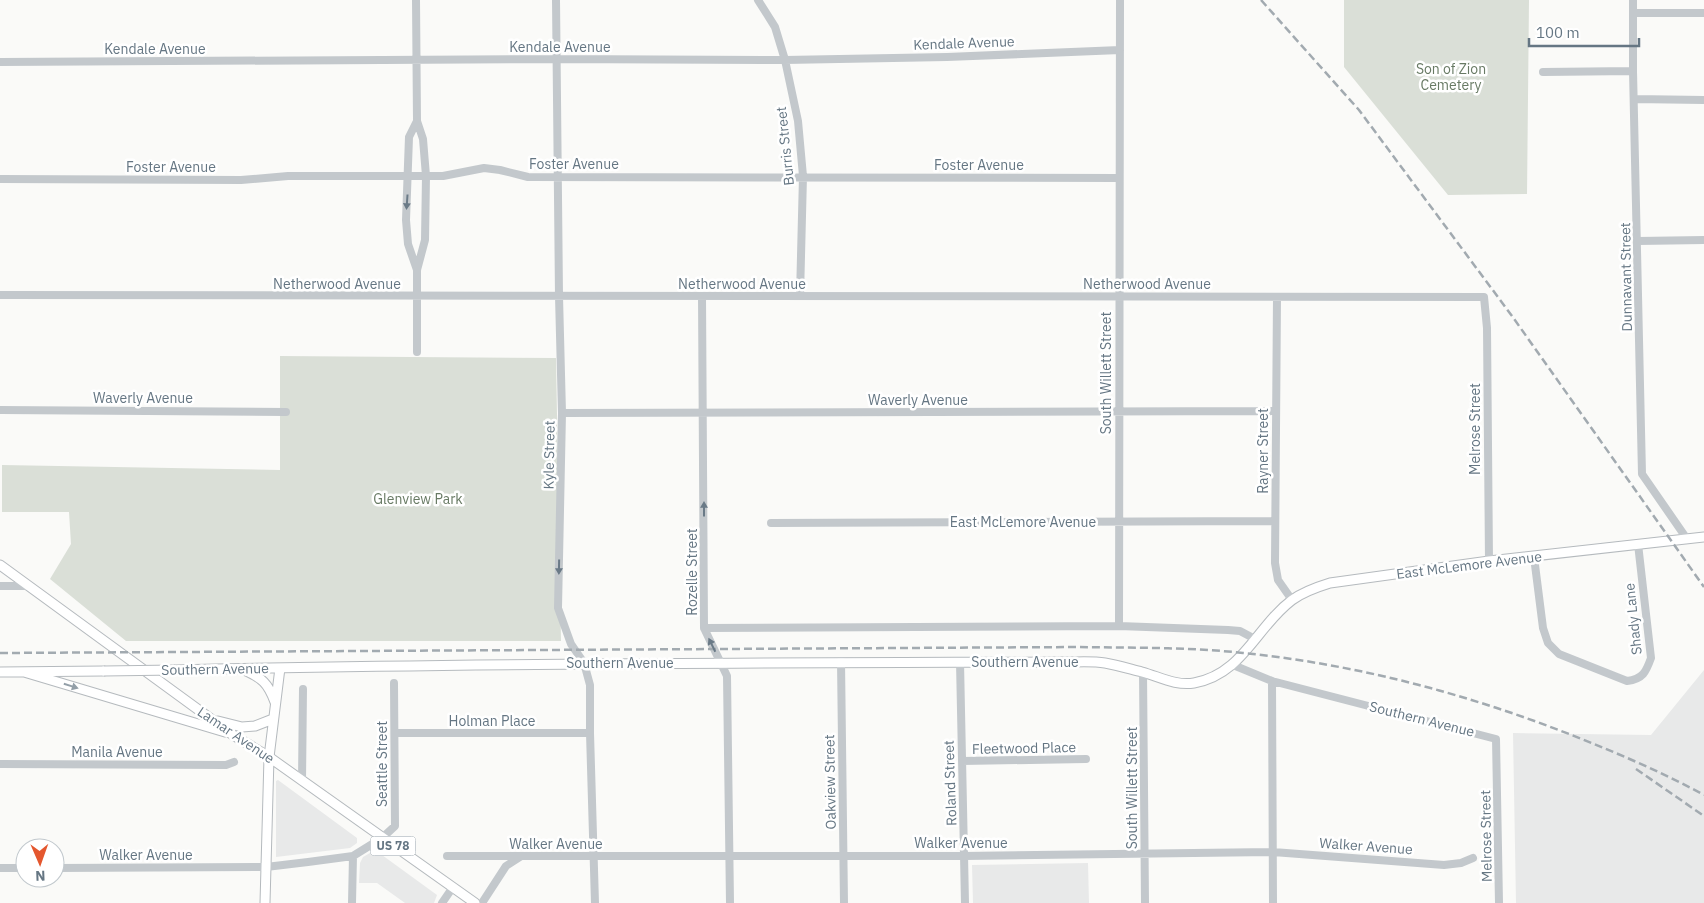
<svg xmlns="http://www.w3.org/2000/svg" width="1704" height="903" viewBox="0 0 1704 903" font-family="'IBM Plex Sans',sans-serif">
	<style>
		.built { fill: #e8e9e9 }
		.green { fill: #dadfd7 }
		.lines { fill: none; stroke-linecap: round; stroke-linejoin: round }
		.major-casing { stroke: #b5babe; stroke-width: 11 }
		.minor { stroke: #c3c8cc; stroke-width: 8 }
		.major { stroke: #fff; stroke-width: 9 }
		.rail { stroke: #a2aab0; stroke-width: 2.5; stroke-dasharray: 8 4; stroke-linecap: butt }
		.major-bridge-casing { stroke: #b5babe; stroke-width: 11; stroke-linecap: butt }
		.major-bridge { stroke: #fff; stroke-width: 9 }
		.oneway { fill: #6a7a87 }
		.oneway2 { fill: #939fa8 }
		.labels { text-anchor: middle; stroke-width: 5; stroke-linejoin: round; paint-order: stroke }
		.shield { fill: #fff; stroke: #939fa8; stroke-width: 1 }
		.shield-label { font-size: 12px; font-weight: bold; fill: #657683 }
		.street-label { font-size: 14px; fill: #657683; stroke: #fff }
		.park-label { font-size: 14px; fill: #687a64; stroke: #fff }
	</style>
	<rect width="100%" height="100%" fill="#fafaf8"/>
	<path class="built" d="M1704 670V903H1516L1513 733 1651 735Z
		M278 780 357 838V843L350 848 276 857V781Z
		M370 853H375L382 855 437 895 434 903H405L377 883H359L360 863 363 857Z
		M1088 863 1089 903H973L972 865Z"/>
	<path class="green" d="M1344 0H1529L1527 194 1448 195 1344 67Z
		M280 356 556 358 561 641H126L50 579 71 544 69 512H2V465L280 470Z"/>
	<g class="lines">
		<g class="major-casing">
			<path id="major" d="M0 565 233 735 269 757 475 903
				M175 670C472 663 769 663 1067 662 1079 662 1093 661 1105 663 1117 665 1130 669 1142 672 1160 677 1176 686 1194 683 1243 674 1256 627 1292 600 1303 592 1317 587 1330 583L1489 561 1704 537
				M244 670C262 678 268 683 275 702
				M0 672 104 671
				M24 672 225 732
				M218 721 242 727 255 726 273 719
				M265 903 269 757 280 668"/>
		</g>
		<path class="minor" d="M416 0 417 121 423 139 426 176 425 240 417 270V352
			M556 0 559 296 562 413 558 608 571 644 584 663 590 685V733L595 903
			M758 0 775 27 785 60 798 121 803 176 800 296
			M1633 0V71L1642 474 1687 539
			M1633 13H1704
			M0 62 556 59 785 60 947 57 1120 50
			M1543 72 1633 71
			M1634 99 1704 100
			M0 179 241 180 288 176H443L484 168 500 170 528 177 1119 178
			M1638 241 1704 240
			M417 270 408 244 406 220 409 137 417 121
			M0 295 1484 297 1487 328 1489 561
			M702 296 704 628 727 676 730 903
			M1277 297 1275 563 1278 580 1292 600
			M0 410 286 412
			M562 413 1275 411
			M771 523 1275 521
			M1534 557 1543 628 1548 643 1559 654 1627 681C1643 679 1646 672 1651 658L1638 544
			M0 586H27
			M1119 626 1120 0
			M704 628 1119 626 1228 630 1240 631 1255 639
			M841 661 844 903
			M960 662 965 903
			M1233 665 1272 681 1496 739 1499 903
			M1143 672 1145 903
			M1272 681 1273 903
			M395 733H590
			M962 761 1086 759
			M0 764 226 765 234 762
			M302 781 303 689
			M447 856H965L1273 852 1444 865 1461 863 1473 858
			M0 868H25
			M55 868 266 867 308 862 353 856 382 838 395 826 394 683
			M352 903 353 856
			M442 903 453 887
			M482 903 506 866 520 857"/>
		<use href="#major" class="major"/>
		<path class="rail" d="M1261 0 1359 110 1512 316 1704 587
			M0 653 1080 647C1134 648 1189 647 1243 653 1364 665 1482 698 1594 744 1631 759 1669 776 1704 795
			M1636 769 1704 816"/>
		<g class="major-bridge-casing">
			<path id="major-bridge" d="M104 671 175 670"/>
		</g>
		<use href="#major-bridge" class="major-bridge"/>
	</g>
	<defs><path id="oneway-solid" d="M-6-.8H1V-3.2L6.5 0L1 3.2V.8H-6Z" transform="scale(1.25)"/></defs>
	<g class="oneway">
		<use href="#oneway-solid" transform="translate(407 202) rotate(94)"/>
		<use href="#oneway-solid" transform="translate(704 509) rotate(-90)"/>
		<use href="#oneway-solid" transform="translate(559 567) rotate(91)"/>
		<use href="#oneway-solid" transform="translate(712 645) rotate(-116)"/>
	</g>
	<use class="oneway2" href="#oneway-solid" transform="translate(71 686) rotate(17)"/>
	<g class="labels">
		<rect class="shield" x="370.5" y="836.5" width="45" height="19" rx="4"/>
		<g class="shield-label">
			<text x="393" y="850">US 78</text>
		</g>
		<g class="street-label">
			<text transform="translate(964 43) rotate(-2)" y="5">Kendale Avenue</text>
			<text x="560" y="52">Kendale Avenue</text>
			<text x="155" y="54">Kendale Avenue</text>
			<text transform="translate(785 146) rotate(-96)" y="5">Burris Street</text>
			<text x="574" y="169">Foster Avenue</text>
			<text x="979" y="170">Foster Avenue</text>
			<text x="171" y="172">Foster Avenue</text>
			<text transform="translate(1626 277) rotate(-91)" y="5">Dunnavant Street</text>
			<text x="337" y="289">Netherwood Avenue</text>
			<text x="742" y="289">Netherwood Avenue</text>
			<text x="1147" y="289">Netherwood Avenue</text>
			<text transform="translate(1106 373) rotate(-90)" y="5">South Willett Street</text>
			<text x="143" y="403">Waverly Avenue</text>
			<text x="918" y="405">Waverly Avenue</text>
			<text transform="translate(1475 429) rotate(-90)" y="5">Melrose Street</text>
			<text transform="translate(1263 451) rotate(-90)" y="5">Rayner Street</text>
			<text transform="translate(549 455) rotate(-89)" y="5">Kyle Street</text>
			<text x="1023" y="527">East McLemore Avenue</text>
			<text transform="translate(1469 565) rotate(-7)" y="5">East McLemore Avenue</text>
			<text transform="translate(692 572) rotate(-90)" y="5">Rozelle Street</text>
			<text transform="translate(1633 619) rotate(-96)" y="5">Shady Lane</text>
			<text x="1025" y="667">Southern Avenue</text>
			<text x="620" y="668">Southern Avenue</text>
			<text transform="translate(215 669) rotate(-1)" y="5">Southern Avenue</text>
			<text transform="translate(1422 719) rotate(14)" y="5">Southern Avenue</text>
			<text x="492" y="726">Holman Place</text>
			<text transform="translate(236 735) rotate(34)" y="5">Lamar Avenue</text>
			<text transform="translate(1024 748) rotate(-1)" y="5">Fleetwood Place</text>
			<text x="117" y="757">Manila Avenue</text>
			<text transform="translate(382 764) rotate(-90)" y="5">Seattle Street</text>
			<text transform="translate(830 782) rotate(-91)" y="5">Oakview Street</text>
			<text transform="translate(950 783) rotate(-92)" y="5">Roland Street</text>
			<text transform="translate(1132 788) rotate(-90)" y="5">South Willett Street</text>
			<text transform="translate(1486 836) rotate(-91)" y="5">Melrose Street</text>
			<text x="961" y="848">Walker Avenue</text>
			<text x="556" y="849">Walker Avenue</text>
			<text transform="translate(1366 846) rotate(4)" y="5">Walker Avenue</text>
			<text x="146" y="860">Walker Avenue</text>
		</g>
		<g class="park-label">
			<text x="1451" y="74">Son of Zion<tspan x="1451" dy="16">Cemetery</tspan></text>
			<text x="418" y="504">Glenview Park</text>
		</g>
	</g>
	<g transform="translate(40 863) rotate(178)"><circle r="24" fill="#ffffff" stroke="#c1c8cd"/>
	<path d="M0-4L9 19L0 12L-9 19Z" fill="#e4572e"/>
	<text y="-8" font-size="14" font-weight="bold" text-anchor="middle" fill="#657683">N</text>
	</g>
	<path d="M1529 38v8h110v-8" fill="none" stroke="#657683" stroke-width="2.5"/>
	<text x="1536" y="38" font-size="15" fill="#657683" stroke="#ffffff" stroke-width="4" paint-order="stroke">100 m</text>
</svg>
